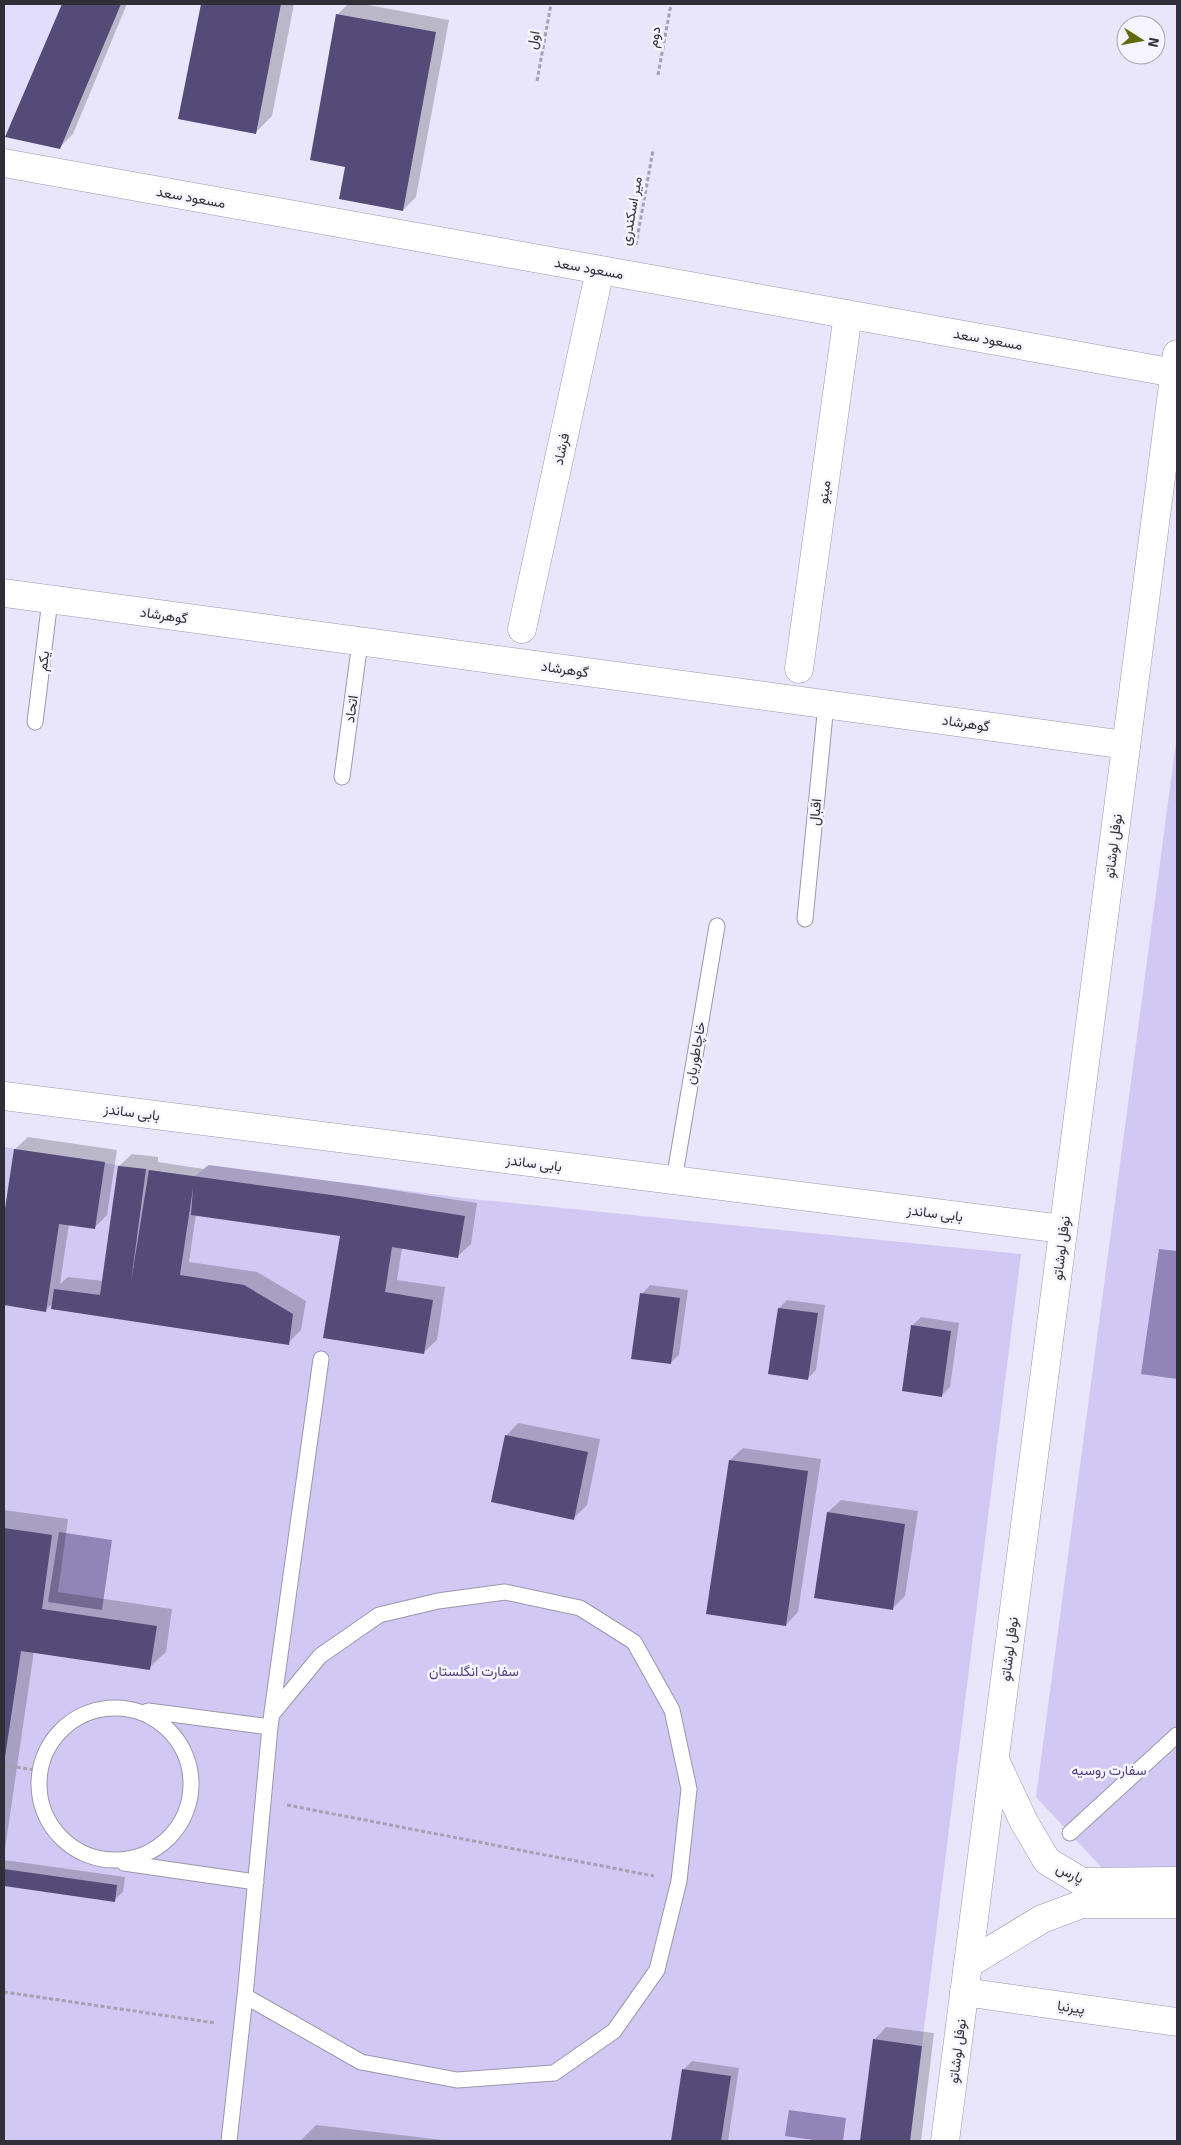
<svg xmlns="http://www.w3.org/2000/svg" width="1181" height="2145" viewBox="0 0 1181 2145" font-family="Signika,Vazirmatn,sans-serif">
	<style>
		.built { fill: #e2ddfa }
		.green { fill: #d1c9f4 }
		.water { fill: #9085b6 }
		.shadow { fill: #0003; fill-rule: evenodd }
		.building { fill: #554b78 }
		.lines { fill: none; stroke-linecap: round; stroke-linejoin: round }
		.service-casing { stroke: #9b97ab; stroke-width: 17 }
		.minor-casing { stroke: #9b97ab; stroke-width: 29 }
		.tertiary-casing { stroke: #9b97ab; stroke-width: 29 }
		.secondary-casing { stroke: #9b97ab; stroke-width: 29 }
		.path { stroke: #a4a1b2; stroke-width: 3; stroke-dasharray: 4 2.5; stroke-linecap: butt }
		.service { stroke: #fff; stroke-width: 15 }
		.minor { stroke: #fff; stroke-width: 28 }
		.tertiary { stroke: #fff; stroke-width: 28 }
		.secondary { stroke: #fff; stroke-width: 28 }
		.labels { text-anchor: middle; stroke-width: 5; stroke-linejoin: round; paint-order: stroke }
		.street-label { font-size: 14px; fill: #302e36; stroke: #f6f5fd }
		.park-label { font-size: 14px; fill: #514080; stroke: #f6f5fd }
	</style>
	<rect width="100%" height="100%" fill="#e9e6fb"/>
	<path class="built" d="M4 4H62L5 137H4Z"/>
	<path class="green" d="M1177 735V1869H1103L1036 1797Z
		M4 1147 194 1177 208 1165 463 1198 1021 1254 910 2141H4Z"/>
	<path class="water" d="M1159 1249 1177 1251V1379L1141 1374Z
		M59 1532 112 1540 102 1610 48 1602Z
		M789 2110 846 2118 843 2141H821L785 2136Z"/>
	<path class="shadow" d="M63 4H127L73 134 60 147 7 136Z
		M202 4H294L272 116 255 133 179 118Z
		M348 4H363L449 20 416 197 403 210 346 166 311 159 338 14Z
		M28 1137 117 1150 107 1215 94 1228 69 1224 60 1284 68 1277 103 1281 119 1166 132 1154 158 1157V1162L204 1169 209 1165 360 1185 477 1203 471 1244 458 1256 402 1248 397 1280 445 1287 437 1340 424 1352 342 1235 196 1214 189 1262 257 1272 306 1301 301 1330 288 1343 53 1303 46 1310 4 1304V1224L15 1149ZM127 1265 136 1266V1269L127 1267Z
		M650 1285 688 1290 679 1355 670 1363 642 1294Z
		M787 1300 825 1305 816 1370 808 1378 779 1308Z
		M921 1317 959 1323 950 1387 941 1396 912 1326Z
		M518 1423 600 1439 587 1505 574 1518 506 1436Z
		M743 1448 821 1459 798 1612 786 1625 730 1460Z
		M841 1500 918 1511 905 1596 892 1609 828 1512Z
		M4 1510 68 1519 58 1592 172 1609 166 1652 149 1668 34 1651 4 1856Z
		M4 1860 125 1877 123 1892 114 1900 4 1885Z
		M886 2027 934 2033 921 2141H861L874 2040Z
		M692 2061 739 2068 728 2141H672L684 2069Z
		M316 2125 451 2141H300Z"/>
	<path class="building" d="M62 4H121L60 149 5 137Z
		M201 4H281L256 134 178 119Z
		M336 14 436 32 403 211 339 199 345 167 310 160Z
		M14 1149 105 1162 95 1229 59 1224 46 1312 4 1305V1215Z
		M118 1166 146 1169 131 1282 149 1170 346 1197 465 1216 458 1258 392 1247 385 1292 433 1300 424 1354 323 1338 340 1236 191 1215 193 1188 180 1275 244 1285 293 1314 289 1345 51 1309 54 1289 100 1295Z
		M640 1293 680 1298 671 1364 631 1359Z
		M778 1308 818 1313 808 1380 768 1374Z
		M911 1325 951 1331 942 1397 902 1391Z
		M505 1435 588 1452 574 1520 491 1502Z
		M729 1460 808 1471 786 1626 706 1614Z
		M827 1512 905 1524 893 1610 814 1598Z
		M4 1528 52 1535 42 1609 157 1626 150 1670 21 1651 5 1757Z
		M4 1869 117 1885 115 1902 4 1886Z
		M873 2039 922 2046 910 2141H860Z
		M682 2069 731 2076 721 2141H671Z"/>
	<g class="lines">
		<g class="service-casing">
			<path id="service" d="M35 722 50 600
				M342 777 360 642
				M805 919 826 704
				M674 1180 717 926
				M39 1784a76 76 0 1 1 152 0a76 76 0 1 1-152 0Z
				M148 1711 270 1727
				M1070 1833 1177 1735
				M124 1863 256 1882
				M245 1996 361 2062 457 2080 554 2073 614 2031 657 1970 679 1881 689 1789 672 1710 634 1642 580 1608 505 1592 438 1601 379 1615 320 1656 273 1713
				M229 2141 245 1996 270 1727 321 1359"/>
		</g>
		<g class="minor-casing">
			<path id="minor" d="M4 163 1175 373
				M4 593 1126 745
				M522 629 600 270
				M799 669 848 314
				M4 1096 1063 1229
				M964 1992 1177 2022"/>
		</g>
		<g class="tertiary-casing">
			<path id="tertiary" d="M995 1760 1024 1822 1047 1861 1082 1882 1177 1881
				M968 1964 1042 1919 1082 1904H1177"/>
		</g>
		<g class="secondary-casing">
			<path id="secondary" d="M945 2141 1177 354"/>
		</g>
		<path class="path" d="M658 75 671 4
			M537 81 551 4
			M636 245 653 150
			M4 1765 40 1771
			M287 1805 654 1876
			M4 1992 216 2023"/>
		<use href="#service" class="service"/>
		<use href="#minor" class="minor"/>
		<use href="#tertiary" class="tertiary"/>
		<use href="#secondary" class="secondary"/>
	</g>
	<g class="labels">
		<g class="street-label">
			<text transform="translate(654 37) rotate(-80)" y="5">دوم</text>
			<text transform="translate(533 40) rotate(-80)" y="5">اول</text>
			<text transform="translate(191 197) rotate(10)" y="5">مسعود سعد</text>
			<text transform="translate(631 211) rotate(-80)" y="5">میر اسکندری</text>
			<text transform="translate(589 268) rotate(10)" y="5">مسعود سعد</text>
			<text transform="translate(988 339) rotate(10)" y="5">مسعود سعد</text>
			<text transform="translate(561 449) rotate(-78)" y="5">فرشاد</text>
			<text transform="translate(824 492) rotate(-82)" y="5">مینو</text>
			<text transform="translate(164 615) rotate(8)" y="5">گوهرشاد</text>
			<text transform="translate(43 661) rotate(-83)" y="5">یکم</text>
			<text transform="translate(565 669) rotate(8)" y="5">گوهرشاد</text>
			<text transform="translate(351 709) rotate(-82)" y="5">اتحاد</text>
			<text transform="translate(966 723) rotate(8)" y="5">گوهرشاد</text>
			<text transform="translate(815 812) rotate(-85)" y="5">اقبال</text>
			<text transform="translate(1113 846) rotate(-83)" y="5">نوفل لوشاتو</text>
			<text transform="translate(695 1053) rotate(-80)" y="5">خاچاطوریان</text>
			<text transform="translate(132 1112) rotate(7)" y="5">بابی ساندز</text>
			<text transform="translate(534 1163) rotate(7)" y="5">بابی ساندز</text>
			<text transform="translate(935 1213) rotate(7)" y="5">بابی ساندز</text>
			<text transform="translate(1061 1248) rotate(-83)" y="5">نوفل لوشاتو</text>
			<text transform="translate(1009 1649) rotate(-83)" y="5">نوفل لوشاتو</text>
			<text transform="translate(1070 1873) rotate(25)" y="5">پارس</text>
			<text transform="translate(1071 2007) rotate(8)" y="5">پیرنیا</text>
			<text transform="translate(957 2051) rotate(-83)" y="5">نوفل لوشاتو</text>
		</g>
		<g class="park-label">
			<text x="474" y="1676">سفارت انگلستان</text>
			<text x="1109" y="1775">سفارت روسیه</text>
		</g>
	</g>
	<rect width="1181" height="2145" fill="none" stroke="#302e36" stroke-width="10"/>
	<g transform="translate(1141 40) rotate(101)"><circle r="24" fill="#f6f5fd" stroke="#a7a5ad"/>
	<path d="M0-4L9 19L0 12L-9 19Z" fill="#62690a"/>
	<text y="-8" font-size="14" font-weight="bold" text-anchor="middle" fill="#302e36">N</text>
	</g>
</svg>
